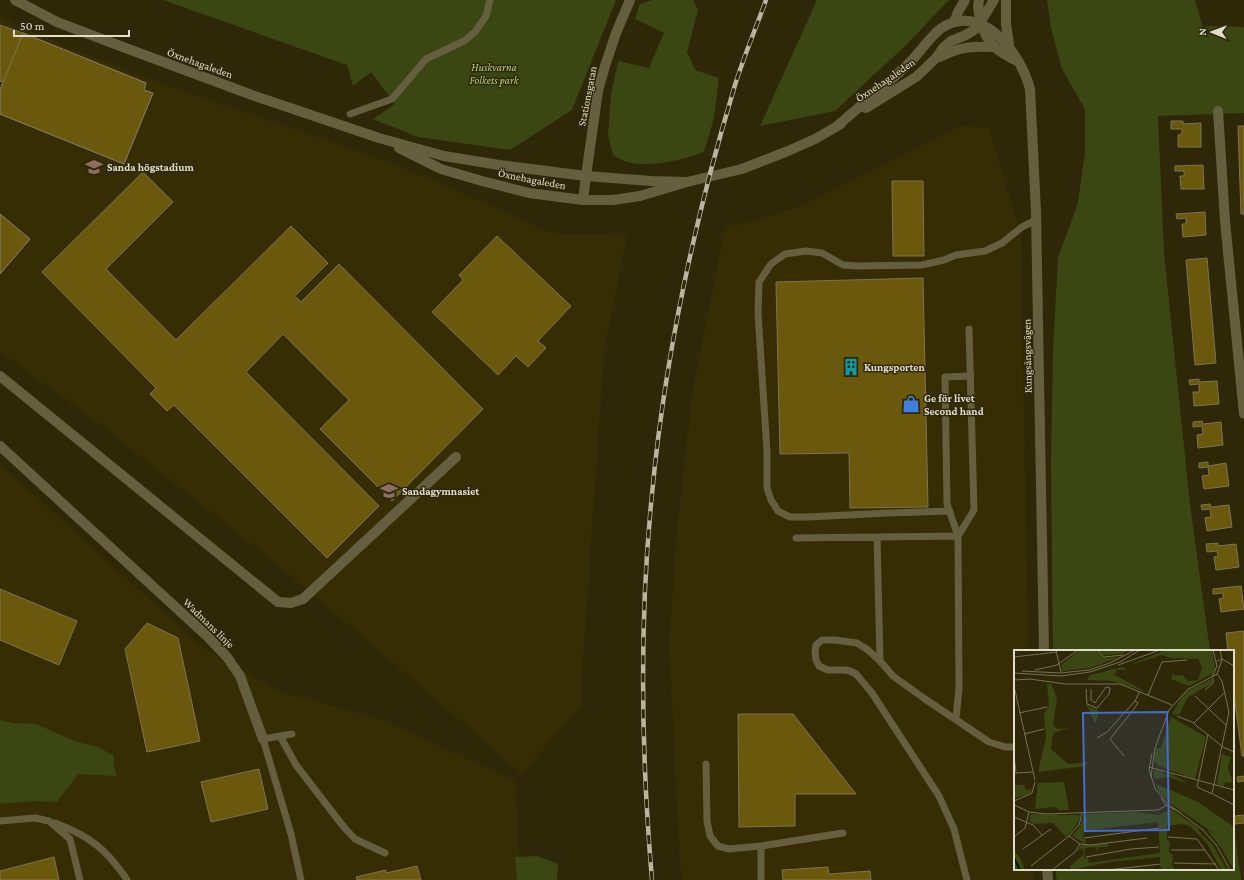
<svg xmlns="http://www.w3.org/2000/svg" width="1244" height="880" viewBox="0 0 1244 880" font-family="'Crimson Pro',serif">
	<style>
		.built { fill: #372d04 }
		.green { fill: #3a4713 }
		.building { fill: #6a590c; stroke: #7c7454 }
		.lines { fill: none; stroke-linecap: round; stroke-linejoin: round }
		.lane { stroke: #665f3f; stroke-width: 7 }
		.street { stroke: #665f3f; stroke-width: 10 }
		.secondary { stroke: #665f3f; stroke-width: 10 }
		.rail-casing { stroke: #b9b5a0; stroke-width: 4.5 }
		.rail { stroke: #2f2808; stroke-width: 3; stroke-dasharray: 9; stroke-linecap: butt }
		.labels { text-anchor: middle; stroke-width: 3; stroke-linejoin: round; paint-order: stroke }
		.street-label { font-size: 11px; fill: #e1ddcc; stroke: #2f2808 }
		.park-label { font-size: 11px; font-style: italic; fill: #b4cd71; stroke: #2f2808 }
		.poi-label { font-size: 11px; font-weight: bold; fill: #e1ddcc; stroke: #2f2808; text-anchor: start }
		.inset-river { fill: none; stroke: #00141c; stroke-width: 2 }
		.inset-road { fill: none; stroke: #767056; stroke-width: 1 }
		.view { fill: #446bd6; fill-opacity: 0.15; stroke: #446bd6; stroke-width: 2 }
		.inset-edge { fill: none; stroke: #e1ddcc; stroke-width: 2 }
	</style>
	<rect width="100%" height="100%" fill="#2f2808"/>
	<path class="built" d="M0 15 17 25 65 46 171 87 366 154 418 174 552 233 627 235 604 352 580 706 522 774 395 664 272 560 97 422 0 352Z
		M962 126 989 128 1021 235 1028 651H1015V869H1033V880H681L669 643 678 518 693 389 725 229 798 207Z
		M0 464 206 650 278 691 383 720 515 781 521 880H0Z"/>
	<path class="green" d="M163 0H616L572 110 510 150 418 137 373 119 395 104 371 72 353 86 347 65Z
		M653 0H693L698 10 687 52 695 70 719 78 714 118 704 152C681 160 648 169 624 161 620 159 617 157 613 155L608 135 611 95 618 61 649 68 664 33 635 19 640 4Z
		M817 0H949L906 45 835 111 760 126Z
		M1047 0H1195L1203 28 1209 26 1244 27V113L1158 116 1164 253 1167 282 1190 505 1210 651H1053L1051 464 1053 349 1058 258 1078 203 1085 152V109L1062 69 1051 28Z
		M0 720 13 723 36 724 77 742 98 747 114 756V767L117 776 78 774 57 802 33 801 0 804Z
		M1233 819 1241 880H1057L1056 877V869H1233Z
		M537 856 558 864 557 880H517L515 857Z"/>
	<path class="building" d="M0 25 23 33 146 83 144 90 153 93 124 164 0 114V90L3 82 0 81Z
		M23 33 146 83 144 90 153 93 124 164 0 114V90Z
		M1171 121H1183V124L1201 123V147H1178V135L1182 134V129H1171Z
		M1238 126H1244V214H1241Z
		M1203 165 1204 189H1181L1180 176H1184V171H1175V166Z
		M143 172 173 202 106 269 176 340 291 226 328 263 295 296 301 302 339 264 483 409 392 501 320 429 349 400 283 334 246 372 379 506 327 558 174 405 167 411 150 394 156 388 42 272Z
		M892 181H923L924 256H893Z
		M1205 212 1206 235 1183 237 1182 224H1186V218L1177 219 1176 214Z
		M0 214 30 239 0 274Z
		M0 214 30 239 0 274Z
		M497 236 571 306 538 341 546 348 528 367 516 356 498 375 432 312 463 280 459 275Z
		M1207 258 1216 363 1195 365 1186 260Z
		M923 278 928 507 850 508 849 453 780 454 776 282Z
		M1199 379V382L1217 381 1219 404 1194 406 1193 392H1199V384L1190 385 1189 380Z
		M1202 421 1203 424 1221 422 1223 445 1198 448 1197 435 1203 434 1202 426 1193 427V422Z
		M1208 462V466L1226 463 1229 486 1204 489 1202 476 1209 475 1208 467 1199 468V463Z
		M1210 504 1211 507 1229 505 1232 527 1207 531 1205 518 1211 517 1210 509 1202 510 1201 505Z
		M1218 543V546L1236 544 1239 567 1216 570 1214 557 1218 556 1217 551 1207 552 1206 544Z
		M1241 586 1244 609 1221 612 1219 599 1223 598V593L1213 594V589Z
		M0 589 77 621 59 665 0 640Z
		M147 623 178 638 200 741 147 752 125 649Z
		M1244 631V756H1242L1233 687V651H1228L1226 633Z
		M738 714H793L856 794H795V826L739 827Z
		M259 769 268 809 211 822 201 782Z
		M1244 776V781L1238 782 1237 777Z
		M1244 815V823L1235 824 1234 816Z
		M54 857 59 880H0V871Z
		M417 866 421 880H357L356 877 386 870V873Z
		M828 867 829 874 870 871 871 880H783L782 870Z"/>
	<g class="lines">
		<path class="lane" d="M350 114 392 99 426 59 464 41 475 32 486 16 490 0
			M950 511 888 513 807 517H790L778 511 771 500 767 488V452L758 313 759 282 771 264 785 254 806 251 822 253 843 265 856 266 922 265 944 260 956 255 985 251 1002 243 1022 227 1036 220
			M958 536 974 510 969 329
			M877 537 880 661
			M796 538 958 536
			M956 719 959 688 958 536 947 504 945 377 971 376
			M292 734 263 739 291 834 301 880
			M280 736 296 765 343 826 355 839 385 853
			M706 764 707 821 710 836 718 846 729 849 761 846
			M0 821 35 818 49 821 70 839 80 880
			M55 823C81 833 99 843 116 865 120 870 124 874 127 880
			M761 880V846L843 833
			M967 880 954 829 939 796 872 693 856 674 850 671 845 670H828L819 666 816 660 815 652 816 645 822 640H835L857 643 868 650 880 661 893 676 925 699 989 742 1005 747H1015"/>
		<path class="street" d="M1218 111 1225 221 1244 414
			M0 376 278 602 291 603 303 599 456 457
			M0 446 208 637 227 657 240 676 263 739"/>
		<path class="secondary" d="M15 0 57 22 123 47 252 95 379 138 444 156 499 165 586 176 651 181 687 182
			M979 0C977 8 979 14 981 21 986 45 999 52 1019 62
			M1006 0V24L1009 44
			M955 20 958 12 965 0
			M940 57C958 47 973 46 993 47
			M866 108 916 77 936 58 943 48 951 41 966 35 977 28 994 0
			M836 127C858 108 881 89 903 69 917 57 926 41 940 29 982 0 1021 54 1030 89L1036 212 1044 651
			M399 148 441 169 482 181 529 193 583 200H613L640 196 687 182 742 169 788 151 815 139 841 124
			M583 200 586 176 598 91 605 66 616 33 630 0
			M1047 869 1048 880"/>
		<g class="rail-casing">
			<path id="rail" d="M652 880C641 751 639 622 652 494 665 355 695 218 735 85 744 56 756 28 766 0"/>
		</g>
		<use href="#rail" class="rail"/>
	</g>
	<defs>
		<g id="school-bare" transform="scale(1.38)"><path d="M0-5L7-2L0 1L-7-2ZM-4 1L0 2.5L4 1V4Q0 6-4 4Z" fill="#8d6e63" stroke="#2f2808" stroke-width="2.5" paint-order="stroke"/></g>
		<g id="building-bare" transform="scale(1.38)"><path d="M-4-6H4V6H1V3H-1V6H-4ZM-2.5-4.3h1.7v1.8h-1.7ZM.8-4.3h1.7v1.8H.8ZM-2.5-1h1.7V.8h-1.7ZM.8-1h1.7V.8H.8Z" fill="#0f9aa8" stroke="#2f2808" stroke-width="2.5" paint-order="stroke"/></g>
		<g id="shop-bare" transform="scale(1.38)"><path d="M-5-2.5h2.3a2.7 3.5 0 0 1 5.4 0H5L5.5 6h-11ZM-1.5-2.5h3a1.5 2.3 0 0 0-3 0Z" fill="#3f7fe0" stroke="#2f2808" stroke-width="2.5" paint-order="stroke"/></g>
	</defs>
	<g fill-rule="evenodd">
		<use href="#school-bare" x="94" y="167"/>
		<use href="#building-bare" x="851" y="367"/>
		<use href="#shop-bare" x="911" y="404"/>
		<use href="#school-bare" x="389" y="491"/>
	</g>
	<g class="labels">
		<g class="street-label">
			<text transform="translate(200 63) rotate(20)" y="4">Öxnehagaleden</text>
			<text transform="translate(885 80) rotate(-34)" y="4">Öxnehagaleden</text>
			<text transform="translate(587 96) rotate(-79)" y="4">Stationsgatan</text>
			<text transform="translate(532 179) rotate(11)" y="4">Öxnehagaleden</text>
			<text transform="translate(1027 356) rotate(-91)" y="4">Kungsängsvägen</text>
			<text transform="translate(209 623) rotate(44)" y="4">Wadmans linje</text>
		</g>
		<g class="park-label">
			<text x="494" y="71">Huskvarna<tspan x="494" dy="13">Folkets park</tspan></text>
		</g>
		<g class="poi-label">
			<text x="107" y="171">Sanda högstadium</text>
			<text x="864" y="371">Kungsporten</text>
			<text x="924" y="402">Ge för livet<tspan x="924" dy="13">Second hand</tspan></text>
			<text x="402" y="495">Sandagymnasiet</text>
		</g>
	</g>
	<g transform="translate(1014 650)">
		<rect width="220" height="220" fill="#2f2808"/>
		<path d="M66 0H82L90 8 107 7 76 18 48 21V14ZM84 0H116L108 4 89 5ZM162 0H198L201 18 199 23 175 36 157 29 159 23 161 26 169 25 173 31 184 30 188 17 184 9 157 8 148 5 113 16 149 1ZM109 17 113 20H102L101 25 132 42 99 31 73 30 76 25ZM197 29 198 33 173 48 165 65 158 64 170 43ZM33 34H37L43 48 39 75 44 79 55 78 39 83 37 99 54 114 73 112 72 116 24 122 32 88 30 64 35 55ZM71 51 75 57 83 59 85 62 81 74ZM157 67 192 87 181 129 144 116 140 110 142 97 144 99 147 97ZM208 104 217 107 214 117 218 130 217 133 211 132 210 137 203 134ZM140 120 148 121 151 125 154 122 175 134 155 127 140 129ZM50 132 55 160H45L41 157 21 159 24 133ZM142 134 184 152 220 177V220L208 199 193 180 201 184 156 153 144 141ZM0 135H10L12 140 19 139 14 144 0 148ZM157 159 183 177 188 185 198 194 213 220 207 219 193 193 176 176 168 174 153 176V190L156 192 155 202 159 205 158 215 161 220H147L146 207 96 212 57 220 56 216 70 204 68 198 62 202 67 195 94 194V197H84L83 202 81 197 71 198 70 208H74L75 213 146 203 144 172 70 181 69 189H71L72 194 58 186 65 178 70 164 122 162 145 165ZM17 164 65 165 66 167 62 176 52 187 39 173 20 174 15 171ZM0 201 5 206 11 220H0Z" fill="#3a4713"/>
		<path class="inset-river" d="M0 208 6 220"/>
		<path class="inset-road" d="M42 0 47 22M83 0 90 7 109 5M0 7 43 2M203 11 208 9 220 16M104 15 146 0M21 20 43 15 64 0M8 21 46 23 75 20 96 13 121 0M0 23 47 26 76 22 106 12 126 0M198 27 203 16 199 0M0 30 16 29 51 34H106L158 55M0 36 21 130M72 39 73 54 83 58 95 44 96 38 92 37 81 53 77 50V39M191 40 199 33V28M134 45 148 12 173 10M181 46 213 76M5 63 33 57M163 66 178 72 209 97 220 102M180 73 211 42M10 84 30 79M194 84 183 137 198 144 215 62 208 31 203 24M83 88 93 82 121 51 126 41M138 103 135 120 142 141M0 106 2 122M110 106 96 89 120 59 124 53 121 51M135 117 220 140M0 123 20 122M137 127 141 98 155 60 173 40 203 24 208 10 206 0M143 141 153 153 189 180 203 196 216 220M199 144 220 155M147 148 152 155 167 163M0 151 18 143 21 132M0 155 15 162 32 164 144 160 153 155M68 163 65 175 55 186 66 194 77 195 133 188M0 167 19 175 28 185M0 187 11 178 15 162M154 187 183 189 205 220M70 188 145 178M9 199 37 179M157 200H191M72 207 117 199 145 197M160 213 202 214M17 216 55 186M38 220 61 202 66 194M93 220 147 214"/>
		<path class="view" d="M153 62 155 180 71 181 69 63Z"/>
		<rect width="220" height="220" class="inset-edge"/>
	</g>
	<g transform="translate(1212 32) rotate(271)" stroke="#2f2808" stroke-width="3" paint-order="stroke">
	<path d="M0-3L7 15L0 10L-7 15Z" fill="#e1ddcc"/>
	<text y="-6" font-size="11" font-weight="bold" text-anchor="middle" fill="#e1ddcc">N</text>
	</g>
	<path d="M14 30v6h115v-6" fill="none" stroke="#e1ddcc" stroke-width="2"/>
	<text x="20" y="30" font-size="12" fill="#e1ddcc" stroke="#2f2808" stroke-width="3" paint-order="stroke">50 m</text>
</svg>
